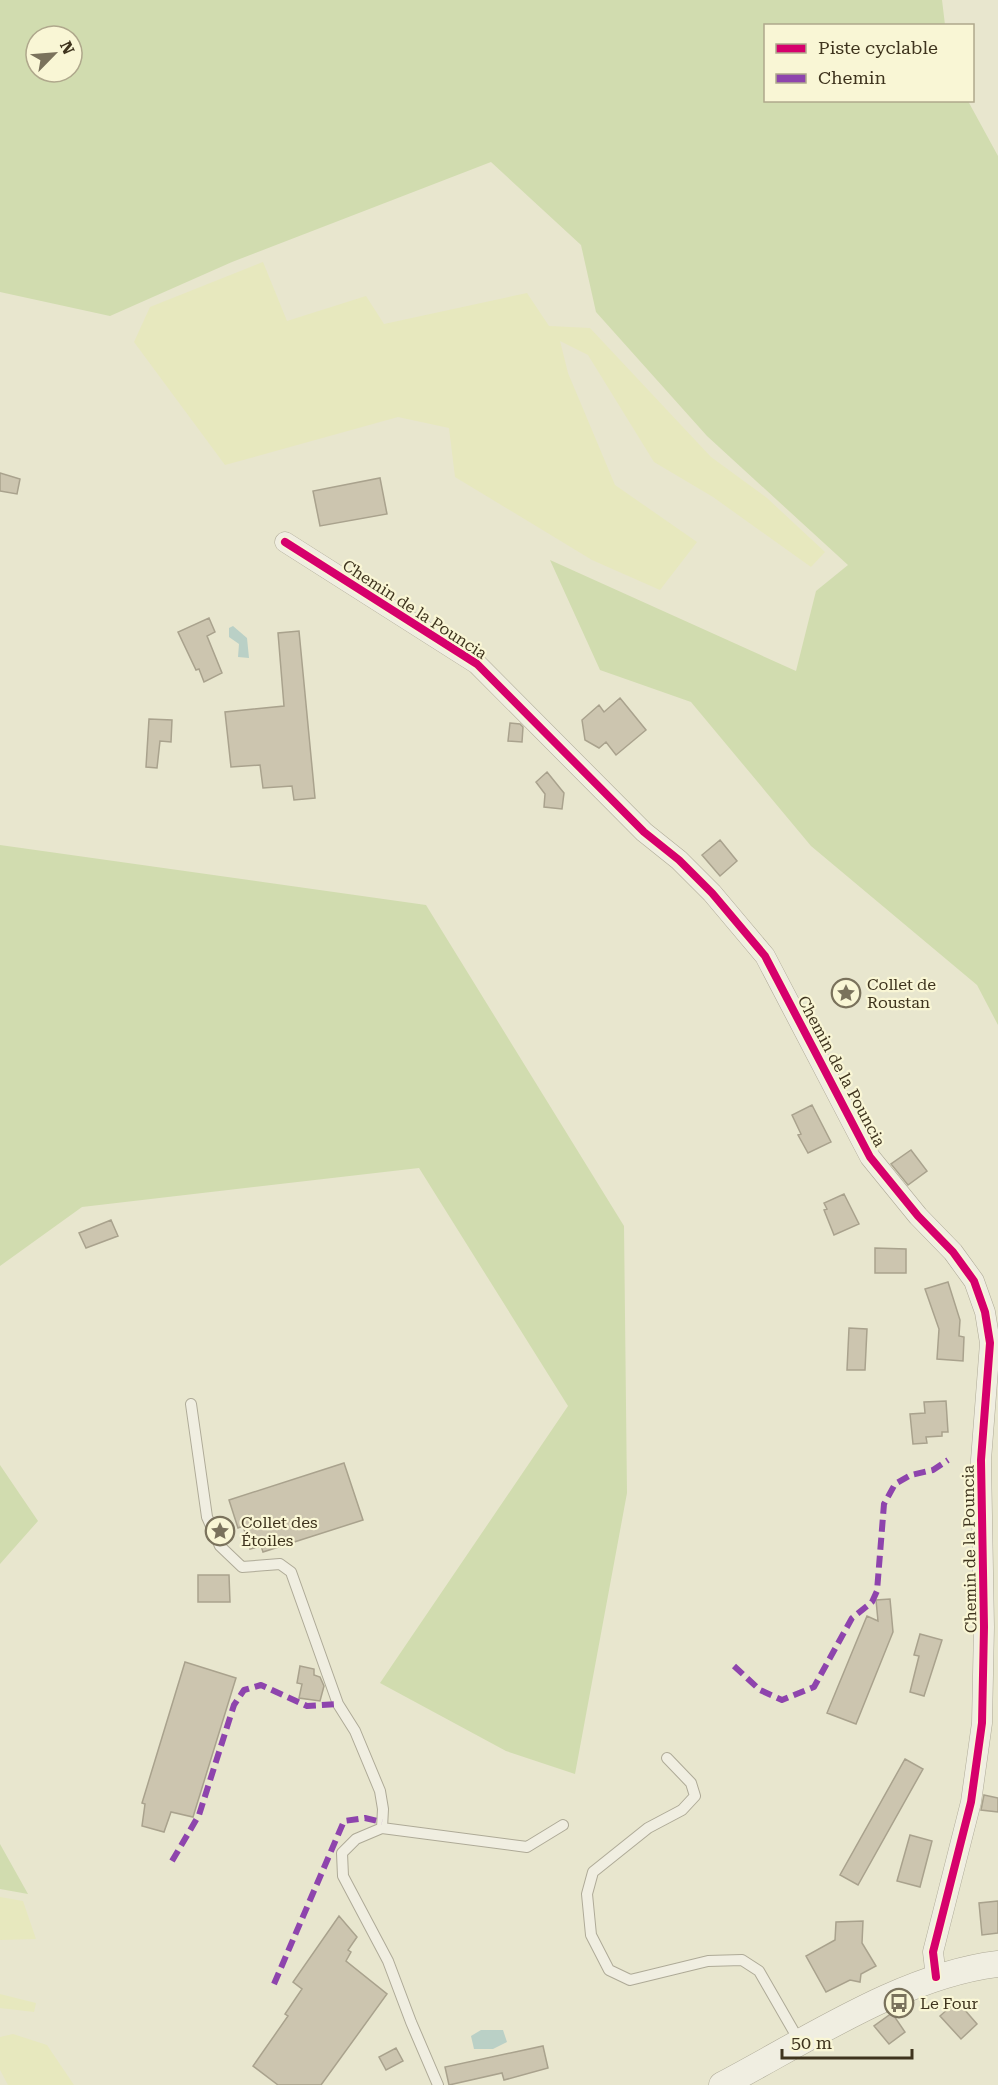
<svg xmlns="http://www.w3.org/2000/svg" width="998" height="2085" viewBox="0 0 998 2085" font-family="'Roboto Serif',serif">
	<style>
		.farmland { fill: #e7e8be }
		.green { fill: #d1dcaf; fill-rule: evenodd }
		.water { fill: #bad0c6 }
		.building { fill: #ccc5af; stroke: #a9a28d; stroke-width: 1.5 }
		.lines { fill: none; stroke-linecap: round; stroke-linejoin: round }
		.service-casing { stroke: #aeaa97; stroke-width: 12 }
		.minor-casing { stroke: #aeaa97; stroke-width: 21 }
		.tertiary-casing { stroke: #aeaa97; stroke-width: 27 }
		.service { stroke: #f0eee1; stroke-width: 10 }
		.minor { stroke: #f0eee1; stroke-width: 20 }
		.tertiary { stroke: #f0eee1; stroke-width: 26 }
		.quiet { stroke: #8e44ad; stroke-width: 6; stroke-dasharray: 12 6; stroke-linecap: butt }
		.cycleway-casing { stroke: #f9f6d5; stroke-width: 11 }
		.cycleway { stroke: #d6006c; stroke-width: 8 }
		.labels { text-anchor: middle; stroke-width: 4.5; stroke-linejoin: round; paint-order: stroke }
		.street-label { font-size: 16px; fill: #3f341e; stroke: #f9f6d5 }
		.poi-label { font-size: 16px; fill: #3f341e; stroke: #f9f6d5; text-anchor: start }
	</style>
	<rect width="100%" height="100%" fill="#e8e6ce"/>
	<path class="farmland" d="M263 262 287 321 366 296 384 324 527 293 549 326 590 328 711 457 767 498 825 552 811 567 713 497 654 462 588 355 560 341 568 373 615 485 697 542 660 590 592 560 455 477 449 428 398 417 225 465 134 342 150 307Z
		M0 1897 23 1901 36 1939 0 1940Z
		M0 1994 36 2003 34 2012 0 2008Z
		M13 2034 47 2045 74 2085H8L0 2070V2037Z"/>
	<path class="green" d="M0 0H942L945 25 766 26V100L968 101 998 156V1025L977 985 811 846 691 702 600 670 550 560 796 671 816 591 848 565 707 436 596 312 581 245 491 162 232 262 110 316 0 292ZM36 36H72V72H36Z
		M0 845 426 905 624 1226 627 1493 575 1774 506 1751 380 1683 568 1406 419 1168 82 1207 0 1266Z
		M0 1465 38 1521 0 1564Z
		M0 1844 28 1894 0 1889Z"/>
	<path class="water" d="M233 626 247 638 249 658 238 657 239 644 229 637V628Z
		M481 2030H503L507 2042 493 2049H474L471 2036Z"/>
	<path class="building" d="M0 473 20 479 17 494 0 491Z
		M380 478 387 514 320 526 313 491Z
		M209 618 215 632 207 636 222 673 204 682 199 669 196 670 178 632Z
		M299 631 315 798 294 800 292 786 263 788 260 765 231 767 225 712 284 706 278 633Z
		M620 698 646 730 616 755 606 742 599 748 585 740 582 720 599 705 604 712Z
		M149 719 172 720 171 742 160 741 157 768 146 767Z
		M510 723 520 724 523 727 522 742 508 741Z
		M547 772 564 793 562 809 544 807 545 794 536 782Z
		M720 840 737 861 720 876 702 855Z
		M812 1105 831 1142 808 1153 798 1135 801 1134 792 1115Z
		M911 1150 927 1171 908 1185 891 1164Z
		M844 1194 859 1224 834 1235 824 1210 827 1209 824 1203Z
		M111 1220 118 1236 86 1248 79 1233Z
		M875 1248 906 1249V1273H875Z
		M948 1282 960 1320 959 1336 964 1337 963 1361 937 1359 939 1329 925 1289Z
		M849 1328 867 1329 865 1370H847Z
		M946 1401 948 1432H942V1436L926 1437 927 1443 913 1444 910 1414 925 1413 924 1402Z
		M344 1463 363 1520 263 1552 261 1546 250 1549 243 1526 238 1528 229 1500Z
		M198 1575H229L230 1602H198Z
		M890 1599 893 1632 856 1724 827 1713 867 1616 878 1621 876 1600Z
		M920 1634 942 1640 924 1696 910 1692 919 1656 914 1655Z
		M185 1662 236 1678 193 1817 171 1812 164 1832 142 1826 145 1804 142 1803Z
		M300 1666 314 1669V1675L320 1677 324 1686 320 1701 299 1698 302 1684 297 1683Z
		M905 1759 923 1769 858 1885 840 1875Z
		M984 1795 998 1798V1812L981 1810Z
		M910 1835 932 1841 920 1887 897 1881Z
		M998 1901V1933L982 1935 979 1903Z
		M339 1916 357 1937 348 1950 351 1952 346 1961 387 1994 321 2085H278L253 2066 288 2016 285 2014 302 1989 293 1982Z
		M863 1921 862 1943 876 1966 861 1974 860 1982 850 1980 826 1992 806 1956 835 1940 836 1922Z
		M957 2001 977 2024 961 2039 940 2016Z
		M892 2013 905 2032 889 2044 874 2026Z
		M543 2046 548 2068 504 2080 502 2073 449 2085 445 2067Z
		M396 2048 403 2061 386 2070 379 2057Z"/>
	<g class="lines">
		<g class="service-casing">
			<path id="service" d="M191 1404 207 1517 220 1546 242 1567 280 1564 291 1572 338 1704 355 1731 380 1791 383 1809 382 1828
				M667 1758 691 1783 695 1796 682 1810 648 1828 593 1872 587 1894 591 1935 609 1970 630 1980 708 1961 742 1960 759 1971 801 2044
				M438 2085 411 2022 388 1961 343 1876 342 1853 356 1839 382 1828 527 1847 563 1825"/>
		</g>
		<g class="minor-casing">
			<path id="minor" d="M285 542 477 664 644 832 679 860 712 893 765 956 870 1157 918 1216 953 1252 974 1281 985 1312 990 1343 981 1460 984 1627 982 1723 971 1802 933 1952 936 1977"/>
		</g>
		<g class="tertiary-casing">
			<path id="tertiary" d="M722 2085C806 2041 904 1975 998 1964"/>
		</g>
		<use href="#service" class="service"/>
		<use href="#minor" class="minor"/>
		<use href="#tertiary" class="tertiary"/>
		<path class="quiet" d="M734 1666 760 1690 782 1700 814 1687 852 1618 872 1602 877 1591 884 1504 895 1484 911 1475 933 1470 948 1460
			M172 1861 199 1815 234 1705 244 1690 261 1685 307 1706 338 1704
			M274 1984 344 1821 365 1818 382 1822"/>
		<g class="cycleway-casing">
			<path id="cycleway" d="M285 542 477 664 644 832 679 860 712 893 765 956 870 1157 918 1216 953 1252 974 1281 985 1312 990 1343 981 1460 984 1627 982 1723 971 1802 933 1952 936 1977"/>
		</g>
		<use href="#cycleway" class="cycleway"/>
	</g>
	<defs>
		<g id="sight-ring" transform="scale(1.5)"><circle r="9.5" fill="#f9f6d5" stroke="#7a725c" stroke-width="1.5"/><path d="M0-6L1.8-2.2L6-1.7L2.9 1.2L3.7 5.4L0 3.3L-3.7 5.4L-2.9 1.2L-6-1.7L-1.8-2.2Z" fill="#7a725c"/></g>
		<g id="bus-ring" transform="scale(1.5)"><circle r="9.5" fill="#f9f6d5" stroke="#7a725c" stroke-width="1.5"/><path d="M-5-6H5V4H4V6H2V4H-2V6H-4V4H-5ZM-3.5-4V0h7V-4ZM-3.5 1.2v1.5H-2V1.2ZM2 1.2v1.5H3.5V1.2Z" fill="#7a725c"/></g>
	</defs>
	<g fill-rule="evenodd">
		<use href="#sight-ring" x="846" y="993"/>
		<use href="#sight-ring" x="220" y="1531"/>
		<use href="#bus-ring" x="899" y="2003"/>
	</g>
	<g class="labels">
		<g class="street-label">
			<text transform="translate(415 609) rotate(33)" y="6">Chemin de la Pouncia</text>
			<text transform="translate(842 1071) rotate(62)" y="6">Chemin de la Pouncia</text>
			<text transform="translate(969 1549) rotate(-91)" y="6">Chemin de la Pouncia</text>
		</g>
		<g class="poi-label">
			<text x="867" y="990">Collet de<tspan x="867" dy="18">Roustan</tspan></text>
			<text x="241" y="1528">Collet des<tspan x="241" dy="18">Étoiles</tspan></text>
			<text x="920" y="2009">Le Four</text>
		</g>
	</g>
	<rect x="764" y="24" width="210" height="78" fill="#f9f6d5" stroke="#afa88c" stroke-width="1.5"/>
	<rect x="776" y="44" width="30" height="9" fill="#d6006c" stroke="#afa88c" stroke-width="1.5"/>
	<text x="818" y="54" font-size="18" fill="#3f341e">Piste cyclable</text>
	<rect x="776" y="74" width="30" height="9" fill="#8e44ad" stroke="#afa88c" stroke-width="1.5"/>
	<text x="818" y="84" font-size="18" fill="#3f341e">Chemin</text>
	<g transform="translate(54 54) rotate(65)"><circle r="28" fill="#f9f6d5" stroke="#afa88c" stroke-width="1.5"/>
	<path d="M0-4.5L10 22L0 15L-10 22Z" fill="#7a725c"/>
	<text y="-9" font-size="16" font-weight="bold" text-anchor="middle" fill="#3f341e">N</text>
	</g>
	<path d="M782 2049v9h130v-9" fill="none" stroke="#3f341e" stroke-width="3"/>
	<text x="791" y="2049" font-size="18" fill="#3f341e" stroke="#f9f6d5" stroke-width="4.5" paint-order="stroke">50 m</text>
</svg>
